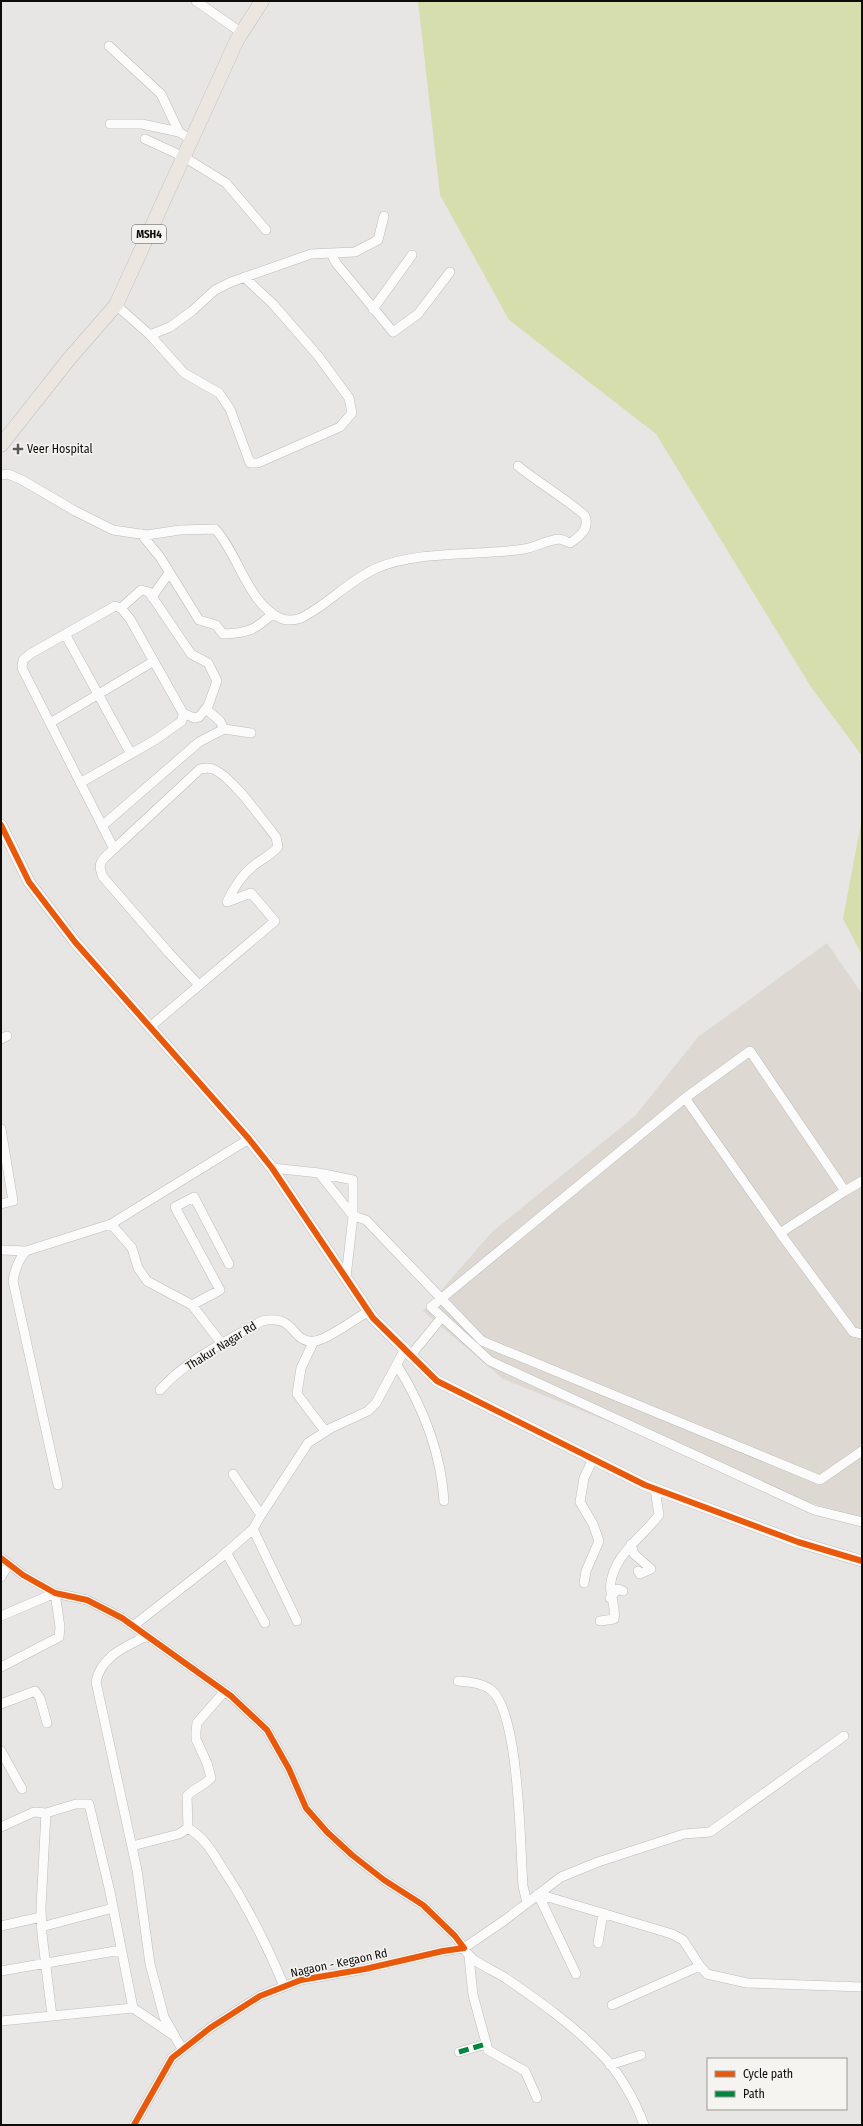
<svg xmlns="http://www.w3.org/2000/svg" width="863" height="2126" viewBox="0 0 863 2126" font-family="'Fira Sans Condensed',sans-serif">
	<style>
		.built { fill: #ddd8d2 }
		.green { fill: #d7deae }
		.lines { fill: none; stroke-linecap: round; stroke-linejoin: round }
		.minor-casing { stroke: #bdbcba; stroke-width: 10 }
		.tertiary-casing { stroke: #bdbcba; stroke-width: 12 }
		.primary-casing { stroke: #c2c1c0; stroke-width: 15 }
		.minor { stroke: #fcfbfb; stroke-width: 9 }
		.tertiary { stroke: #fcfbfb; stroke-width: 11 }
		.primary { stroke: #ece6e0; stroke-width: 14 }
		.quiet { stroke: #00873e; stroke-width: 5; stroke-dasharray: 10 5; stroke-linecap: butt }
		.cycleway-casing { stroke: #f6f4f0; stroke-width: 8 }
		.cycleway { stroke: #e8590c; stroke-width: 6 }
		.poi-dot { fill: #5a5857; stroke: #f6f4f0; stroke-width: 1.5 }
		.labels { text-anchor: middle; stroke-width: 3; stroke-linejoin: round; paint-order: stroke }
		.shield { fill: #f6f4f0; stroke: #535250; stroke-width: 1 }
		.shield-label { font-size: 11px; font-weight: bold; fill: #0d0c0b }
		.poi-label { font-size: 12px; fill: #0d0c0b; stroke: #f6f4f0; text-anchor: start }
		.street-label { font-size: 12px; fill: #0d0c0b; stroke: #f6f4f0 }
	</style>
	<rect width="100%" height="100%" fill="#e8e6e4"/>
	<path class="built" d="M827 943 862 994V1519L805 1501 503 1379 423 1311 492 1232 635 1116 698 1037Z"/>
	<path class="green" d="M418 1H862V756L811 687 656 434 509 320 440 195Z
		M862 818V955L843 919Z"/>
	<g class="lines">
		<g class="minor-casing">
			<path id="minor" d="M196 1 242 33
				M109 46 161 94 179 132 192 140
				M110 124H142L179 132
				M145 139 184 157 226 183 266 230
				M331 253 355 252 378 240 384 216
				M116 305 150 335 184 373 219 393 230 409 250 463H258L340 427 352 413 349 398 319 357 273 304 244 277
				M373 309 412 255
				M150 335 170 327 192 311 215 290 231 282 311 254 331 253 336 263 393 332 418 314 450 272
				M1 475 8 474 22 480 75 511 113 530 147 535 180 530 215 529C238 553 248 604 280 618 286 621 295 620 301 618 328 605 349 580 377 568 419 550 479 556 524 549 536 547 547 540 559 539 562 539 567 542 570 543 579 537 590 529 585 516 582 510 529 476 518 466
				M141 534 160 557 199 620 216 625 223 634C247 633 254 631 272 614
				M152 597 169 573
				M121 608 141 590 149 592 191 654 208 663 217 681 208 706 199 717 194 718 183 713
				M65 634 131 754
				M206 709 220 721 224 729
				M50 723 154 661
				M80 783 155 740 182 721 183 713 130 619 121 608 115 606 30 654 23 660 22 668 114 849
				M102 826 199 742 224 729 251 733
				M151 1026 275 921 251 893 227 902C233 889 242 875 253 866 262 859 271 855 278 847L276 837C262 820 234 779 215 770 210 767 205 768 200 769L114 849C103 859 96 862 103 877L169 953 199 985
				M1 1039 7 1036
				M685 1098 780 1233 853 1332 862 1334
				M1 1129 13 1201 1 1204
				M272 1168 319 1173 353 1180V1216L346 1277
				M319 1173 353 1216 366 1220 482 1341 820 1480 862 1451
				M845 1191 862 1181
				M111 1224 249 1139
				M780 1233 845 1191 750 1051 685 1098 431 1307 490 1361 814 1510 862 1522
				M1 1250 26 1251 111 1224 132 1248 138 1268 147 1281 192 1305 222 1344
				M26 1251C18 1260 15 1269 13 1281L58 1485
				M192 1305 220 1290 175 1207 194 1197 229 1264
				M314 1341 301 1368 297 1394 325 1431
				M411 1355 442 1317
				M397 1365C423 1407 441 1451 444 1501
				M160 1390C186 1360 227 1341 262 1321 297 1313 290 1344 315 1341 327 1340 356 1318 369 1311
				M261 1515 308 1443 331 1428 368 1411 376 1403 405 1349
				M253 1529 297 1621
				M631 1544 634 1554 651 1569 640 1574 638 1571
				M226 1552 265 1623
				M1 1558 23 1575 55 1593 87 1600 122 1618 231 1696 267 1730 289 1769 306 1808 327 1832 352 1855 384 1880 423 1905 455 1936 464 1948 443 1951 365 1969 301 1980 260 1996 210 2028 172 2058 134 2125
				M1 1577 8 1565
				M584 1583 586 1571 599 1541 593 1524 580 1502 584 1478 593 1459
				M610 1598 618 1589 623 1591
				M1 1616 55 1593 60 1627 59 1637 1 1667
				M600 1621 614 1619C617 1606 607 1593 612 1577 620 1550 643 1536 659 1515L655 1489
				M133 1626 220 1558 253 1529 261 1515 233 1474
				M147 1636C125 1647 101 1656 96 1682L137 1870 150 1964 164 2017 182 2049
				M458 1681C469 1682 481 1683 490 1689 520 1710 520 1848 523 1886L527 1903
				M1 1704 35 1691 40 1698 47 1723
				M1 1751 22 1789
				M1 1827 34 1812 46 1813 76 1804H89L110 1892 133 2008 52 2016 42 1934 41 1907 46 1813
				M188 1828C205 1838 213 1853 223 1869 248 1907 267 1945 284 1986
				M132 1846 179 1834 188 1828 187 1796C194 1788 204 1786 211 1778L207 1763 196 1739V1731L197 1723 224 1692
				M538 1894 672 1934 683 1940 700 1966 707 1974 747 1983 862 1987
				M538 1894 576 1974
				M1 1926 41 1917
				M41 1927 113 1908
				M598 1943 603 1913
				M469 1957 473 1995 488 2050 525 2071 537 2098
				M1 1971 121 1950
				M612 2005 700 1966
				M133 2008 173 2035
				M1 2021 52 2016
				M459 2052 486 2044
				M610 2065 641 2055
				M644 2125C636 2102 618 2070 600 2053 573 2025 539 2001 507 1979 493 1969 472 1964 464 1948L505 1920 561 1877 598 1862 684 1834 710 1832 844 1736"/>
		</g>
		<g class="tertiary-casing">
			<path id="tertiary" d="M1 825 29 882 75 942 249 1139 272 1168 373 1318 437 1381 645 1485 798 1542 862 1561"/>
		</g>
		<g class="primary-casing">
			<path id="primary" d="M1 445 69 359 116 305 237 40 262 1"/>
		</g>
		<use href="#minor" class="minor"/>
		<use href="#tertiary" class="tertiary"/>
		<use href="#primary" class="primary"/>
		<path class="quiet" d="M459 2052 486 2044"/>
		<g class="cycleway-casing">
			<path id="cycleway" d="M1 825 29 882 75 942 249 1139 272 1168 373 1318 437 1381 645 1485 798 1542 862 1561
				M1 1558 23 1575 55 1593 87 1600 122 1618 231 1696 267 1730 289 1769 306 1808 327 1832 352 1855 384 1880 423 1905 455 1936 464 1948 443 1951 365 1969 301 1980 260 1996 210 2028 172 2058 134 2125"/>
		</g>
		<use href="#cycleway" class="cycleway"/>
	</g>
	<path class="poi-dot" d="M16 443h4v4h4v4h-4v4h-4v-4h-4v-4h4z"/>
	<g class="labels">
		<rect class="shield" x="132" y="225" width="34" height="18" rx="3"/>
		<g class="shield-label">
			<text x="149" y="238">MSH4</text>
		</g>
		<g class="poi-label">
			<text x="27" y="453">Veer Hospital</text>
		</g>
		<g class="street-label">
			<text transform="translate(221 1346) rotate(-32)" y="4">Thakur Nagar Rd</text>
			<text transform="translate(339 1963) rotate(-12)" y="4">Nagaon - Kegaon Rd</text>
		</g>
	</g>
	<rect width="863" height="2126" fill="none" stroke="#0d0c0b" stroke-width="4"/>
	<rect x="707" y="2058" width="140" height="52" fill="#f6f4f0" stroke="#999794"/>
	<rect x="715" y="2071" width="20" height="6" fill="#e8590c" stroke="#999794"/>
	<text x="743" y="2078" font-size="12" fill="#0d0c0b">Cycle path</text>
	<rect x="715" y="2091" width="20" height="6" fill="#00873e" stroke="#999794"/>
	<text x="743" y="2098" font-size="12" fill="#0d0c0b">Path</text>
</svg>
